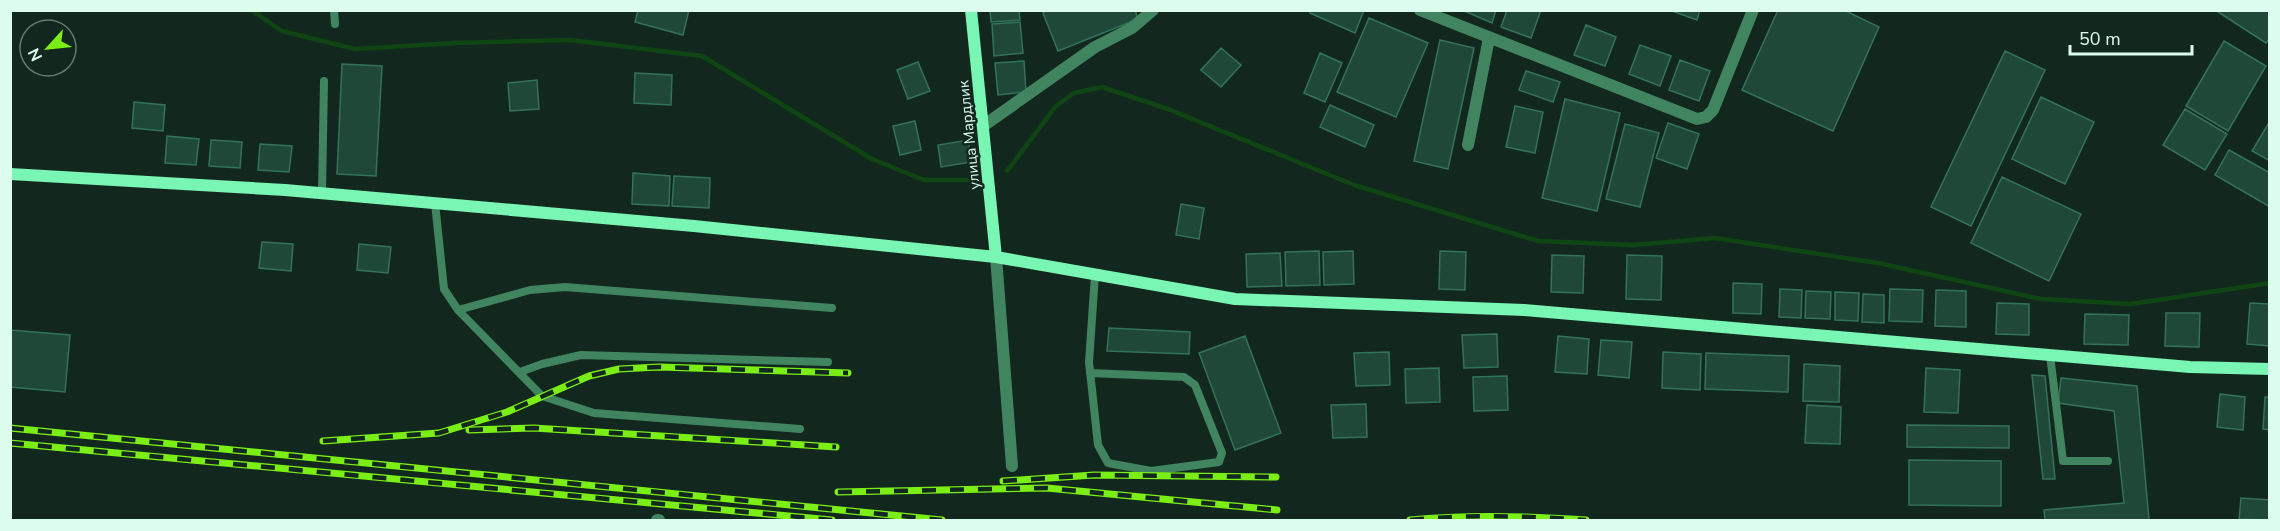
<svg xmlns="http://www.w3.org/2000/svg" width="2280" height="531" viewBox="0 0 2280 531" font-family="'Nunito Sans',sans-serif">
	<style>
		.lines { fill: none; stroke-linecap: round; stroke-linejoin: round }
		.stream { stroke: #0f4512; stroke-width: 4.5 }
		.building { fill: #1f4839; stroke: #33725b; stroke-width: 1.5 }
		.lane { stroke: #418460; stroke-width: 8 }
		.street { stroke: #418460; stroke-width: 12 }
		.secondary { stroke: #79f6b3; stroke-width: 12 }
		.rail-casing { stroke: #7bef15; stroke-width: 7 }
		.rail { stroke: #12281f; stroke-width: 4.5; stroke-dasharray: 14; stroke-linecap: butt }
		.labels { text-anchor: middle; stroke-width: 5; stroke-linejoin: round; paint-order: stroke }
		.street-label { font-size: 15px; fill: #dcfdee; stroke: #12281f }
	</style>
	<rect width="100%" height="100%" fill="#12281f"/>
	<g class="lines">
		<path class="stream" d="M251 10 282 31 355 49 455 43 570 40 702 56 872 159 924 180H969
			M1007 171 1056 106 1074 93 1102 87 1168 109 1354 185 1538 241 1634 245 1715 238 1878 263 2041 299 2131 304 2270 283"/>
	</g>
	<path class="building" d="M638 10H689L683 35 635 22Z
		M990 10H1019L1020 20 991 22Z
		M1048 10H1135L1138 19 1058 51 1043 13Z
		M1311 10H1364L1355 33 1310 13Z
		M1462 10H1496L1492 23Z
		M1507 10H1541L1531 38 1501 27Z
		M1669 10H1700L1697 20Z
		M1778 10H1844L1879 27 1833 131 1742 90Z
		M2215 10H2270V38L2266 43Z
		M1369 18 1428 43 1396 117 1337 92Z
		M1020 22 1023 53 994 56 992 24Z
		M1586 25 1616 37 1605 66 1574 55Z
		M1440 40 1474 48 1448 169 1414 161Z
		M2224 41 2266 66 2228 131 2186 106Z
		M1640 45 1671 56 1660 86 1629 74Z
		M1221 48 1241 65 1221 87 1201 70Z
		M2005 51 2045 70 1971 226 1931 207Z
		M1320 53 1342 63 1325 102 1304 93Z
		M1680 60 1710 71 1699 101 1669 90Z
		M1024 61 1026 92 998 95 995 63Z
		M918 62 930 91 908 99 897 70Z
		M342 64 382 66 376 176 337 174Z
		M1526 71 1560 82 1553 102 1519 90Z
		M635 73 672 75 671 105 634 103Z
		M537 80 539 109 510 111 508 83Z
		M2041 97 2094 122 2065 184 2012 159Z
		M1565 99 1620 113 1597 211 1542 198Z
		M134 102 165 105 163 131 132 128Z
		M1330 105 1374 125 1365 147 1320 127Z
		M1515 106 1543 112 1535 153 1506 147Z
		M2185 109 2227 134 2205 170 2163 145Z
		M915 121 921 150 900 155 893 126Z
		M2270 121V161L2252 151Z
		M1668 123 1699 134 1687 169 1656 158Z
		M1625 124 1659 133 1640 207 1606 199Z
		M167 136 199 139 196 165 165 163Z
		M211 140 242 142 240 168 209 166Z
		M968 140 972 162 941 167 938 145Z
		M260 144 292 146 289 172 258 170Z
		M2229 150 2270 173V207L2215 175Z
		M633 173 670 176 669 206 632 204Z
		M674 176 710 178 709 208 672 206Z
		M2002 177 2081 214 2049 281 1971 243Z
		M1181 204 1204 208 1199 239 1176 235Z
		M262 242 293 244 291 271 259 268Z
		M359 244 391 247 388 273 357 270Z
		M1319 251 1320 285 1286 286 1285 252Z
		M1353 251 1354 284 1324 285 1323 252Z
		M1440 251 1466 252 1465 290 1439 289Z
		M1280 253 1282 286 1247 287 1246 254Z
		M1552 255 1584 256 1583 293 1551 292Z
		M1627 255 1662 256 1661 300 1626 299Z
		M1733 283 1762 284 1761 314 1733 313Z
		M1780 289 1802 290 1801 318 1779 317Z
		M1890 289 1923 290 1922 322 1889 321Z
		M1936 290 1966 291V327L1935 326Z
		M1806 291 1831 292 1830 319 1805 318Z
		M1835 292 1859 293 1858 321 1835 320Z
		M1863 294 1884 295V323L1862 322Z
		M1997 303 2029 304V335L1996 334Z
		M2250 303 2270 304V346L2247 344Z
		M2166 313H2200L2199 347 2165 346Z
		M2085 314 2129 315 2128 345 2084 344Z
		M1109 328 1190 332 1189 354 1107 351Z
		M10 330 70 335 65 392 10 387Z
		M1497 334 1498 367 1464 368 1462 335Z
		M1245 336 1281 433 1235 450 1199 353Z
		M1558 336 1589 339 1587 374 1555 372Z
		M1601 340 1632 342 1629 378 1598 375Z
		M1389 352 1390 385 1356 386 1354 353Z
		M1663 352 1701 354 1700 390 1662 388Z
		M1706 353 1789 356 1788 392 1705 389Z
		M1804 364 1840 366 1839 402 1803 401Z
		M1439 368 1440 402 1406 403 1405 369Z
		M1926 368 1960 370 1958 413 1924 412Z
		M2032 375 2045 376 2055 479H2043Z
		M1507 376 1508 410 1474 411 1473 377Z
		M2061 378 2137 386 2149 520H2045L2044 510 2124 503 2114 411 2058 403Z
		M2220 394 2245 397 2243 430 2217 427Z
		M2265 397H2270V430L2263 429Z
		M1366 404 1367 437 1333 438 1331 405Z
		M1807 405 1841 407 1840 444 1805 443Z
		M1907 425 2009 426V448L1907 447Z
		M1909 460 2001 461V506L1909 505Z
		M2241 498 2270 500V520L2239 519Z"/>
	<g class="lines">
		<path class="lane" d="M334 10 335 24
			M322 193 324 81
			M435 203 444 289 458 310 542 396 594 413 800 429
			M458 310 530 290 565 287 832 308
			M2050 355 2063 461H2108
			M520 372 542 364 581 355 828 362
			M1090 373 1184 377 1195 385 1222 453 1219 462 1151 471 1108 463 1098 445 1089 362 1095 275"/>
		<path class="street" d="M1420 10 1697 119 1706 117 1713 110 1753 10
			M983 126 1095 47 1132 28 1153 10
			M1468 145 1489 38
			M996 257 1012 466
			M657 520H659"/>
		<path class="secondary" d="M971 10 996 257
			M10 174 285 190 694 226 996 257 1235 299 1524 310 2190 367 2270 369"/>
		<g class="rail-casing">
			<path id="rail" d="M10 428 942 520
				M469 430 534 428 836 447
				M323 441 439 433 507 412 589 376 619 369 659 367 848 373
				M10 443 832 520
				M1003 481 1094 475 1276 477
				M838 492 1047 488 1277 510
				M1410 520C1469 514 1527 516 1586 520"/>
		</g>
		<use href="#rail" class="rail"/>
	</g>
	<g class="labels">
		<g class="street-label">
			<text transform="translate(969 135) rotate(-96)" y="5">улица Мардлик</text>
		</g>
	</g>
	<rect width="2280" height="531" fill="none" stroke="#dcfdee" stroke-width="24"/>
	<g transform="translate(48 48) rotate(243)"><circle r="28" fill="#12281f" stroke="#637d72" stroke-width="1.5"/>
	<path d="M0-4.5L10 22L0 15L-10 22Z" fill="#7bef15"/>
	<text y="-9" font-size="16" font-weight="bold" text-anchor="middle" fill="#dcfdee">N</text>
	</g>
	<path d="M2070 45v9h122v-9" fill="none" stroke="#dcfdee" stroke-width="3"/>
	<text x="2079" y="45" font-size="18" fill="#dcfdee" stroke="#12281f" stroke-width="4.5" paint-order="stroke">50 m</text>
</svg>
